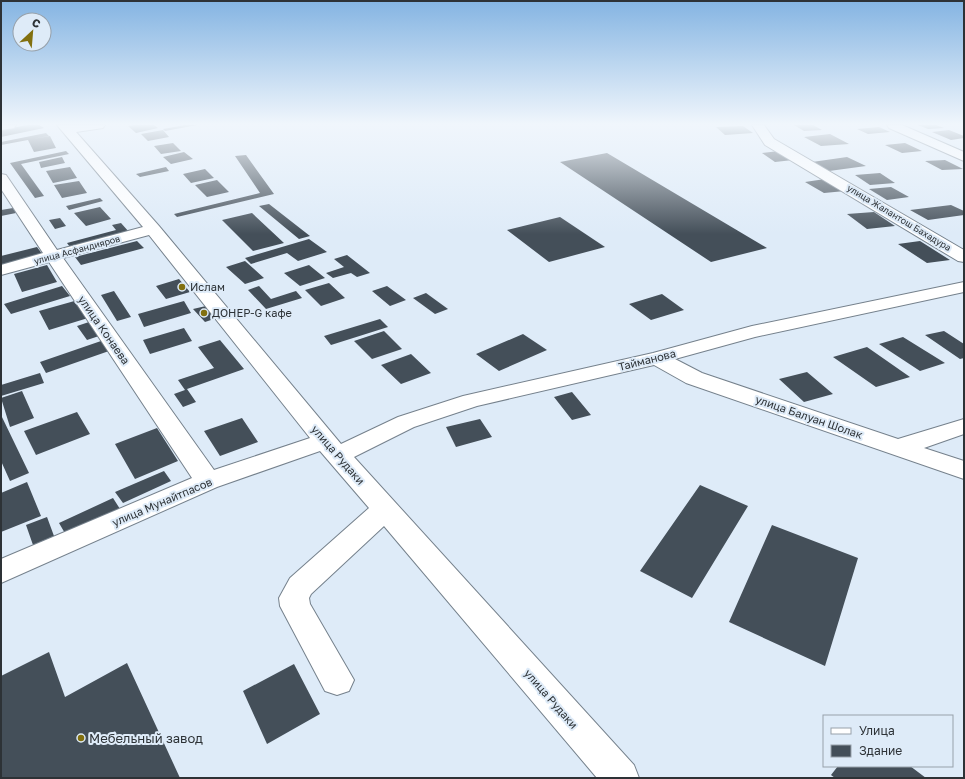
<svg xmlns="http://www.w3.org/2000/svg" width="965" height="779" viewBox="0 0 965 779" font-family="'Golos Text',sans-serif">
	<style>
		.building { fill: #444f59 }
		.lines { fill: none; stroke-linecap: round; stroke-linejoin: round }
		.minor-casing { stroke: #75818c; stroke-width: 2 }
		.minor { fill: #fff; fill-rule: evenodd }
		.poi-dot { fill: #82700f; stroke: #deebf8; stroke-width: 1.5 }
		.labels { text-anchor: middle; stroke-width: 4; stroke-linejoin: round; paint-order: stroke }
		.far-street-label { font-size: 9px; fill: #2d3236; stroke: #deebf8 }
		.poi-label { font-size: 11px; fill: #2d3236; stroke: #deebf8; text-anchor: start }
		.street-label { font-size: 11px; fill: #2d3236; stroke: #deebf8 }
		.near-poi-label { font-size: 13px; fill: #2d3236; stroke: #deebf8; text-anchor: start }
	</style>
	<rect width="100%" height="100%" fill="#deebf8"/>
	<path class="building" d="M28 125H39L44 128 1 137V130Z
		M135 125H154L158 128 136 133 128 126Z
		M185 125H197L165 131 163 129Z
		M794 125H813L822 130 804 131Z
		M918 125H936L944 128 928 129Z
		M743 126 753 133 725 135 716 127Z
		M879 127 890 132 868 134 857 129Z
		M163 130 169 137 148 141 141 134Z
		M949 130 964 136V138L951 140 932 132Z
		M46 133 49 136 32 139 50 136 56 148 34 152 28 140 1 145V142Z
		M830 134 849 144 821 146 804 137Z
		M173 143 181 151 161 154 154 146Z
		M905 143 922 151 902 153 885 145Z
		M66 151 69 154 21 164 44 196 35 198 10 163Z
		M779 151 793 160 775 162 762 153Z
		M184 152 193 159 171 164 163 157Z
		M607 153 767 248 711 262 560 162Z
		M246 155 274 194 177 217 174 214 260 193 235 156Z
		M62 157 65 163 41 168 39 162Z
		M847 157 866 166 829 171 812 162Z
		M945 160 963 169 942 170 925 161Z
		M70 167 77 178 53 183 46 171Z
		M166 167 169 171 140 177 136 174Z
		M205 169 214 178 191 183 183 174Z
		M880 173 895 183 870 185 855 175Z
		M825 179 845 191 824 193 805 182Z
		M217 180 229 192 207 197 195 185Z
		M79 181 87 193 62 198 54 185Z
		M891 187 909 197 887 200 869 189Z
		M100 198 103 201 69 210 66 206Z
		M269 204 310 236 299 239 259 206Z
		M951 205 964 211V215L928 220 910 210Z
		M100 207 111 219 86 226 74 213Z
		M13 208 16 213 1 216V210Z
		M874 212 895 226 867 229 847 214Z
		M252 213 284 243 253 251 222 220Z
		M560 217 605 247 549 262 507 230Z
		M60 218 66 226 55 229 49 220Z
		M121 223 129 232 70 247 67 243 116 230 112 225Z
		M309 239 327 252 298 261 287 253 251 264 245 258Z
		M137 241 144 248 81 265 75 257Z
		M920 241 950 260 927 263 898 244Z
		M37 247 43 255 1 266V256Z
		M347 255 370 273 357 277 351 273 333 278 326 273 344 267 334 259Z
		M245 261 264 278 245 284 226 267Z
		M47 265 57 282 22 292 14 274Z
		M309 265 325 278 300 286 284 273Z
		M179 279 190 292 166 299 156 286Z
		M329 283 345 298 321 306 305 290Z
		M62 286 70 296 11 314 4 304Z
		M259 286 271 299 296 291 302 298 266 309 248 290Z
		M387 286 406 300 390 306 372 291Z
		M114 291 131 317 117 321 101 295Z
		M426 293 448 309 435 314 413 298Z
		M662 294 684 310 651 320 629 304Z
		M78 300 88 318 49 330 39 311Z
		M184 301 191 313 144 327 138 314Z
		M206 306 217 318 205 322 193 309Z
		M380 319 388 327 331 345 324 336Z
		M89 322 99 336 87 340 77 326Z
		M184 328 192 341 150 354 143 340Z
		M384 331 402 349 372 359 354 341Z
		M944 331 964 344V358L960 359 925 335Z
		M523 334 547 350 499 371 476 354Z
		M903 337 945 363 920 371 879 344Z
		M220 340 244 369 187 389 196 402 183 407 174 394 185 390 178 380 214 368 198 347Z
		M101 341 109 351 46 373 40 362Z
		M867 347 910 377 876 387 833 357Z
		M411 354 431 373 401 384 381 365Z
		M807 372 833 394 804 402 779 379Z
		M40 373 44 383 1 396V385Z
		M22 391 34 418 10 427 1 398Z
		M572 392 591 415 572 420 554 397Z
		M77 412 90 434 36 455 24 431Z
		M1 415 29 473 10 481 1 461Z
		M242 418 258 442 220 456 204 431Z
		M480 419 492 437 456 447 446 427Z
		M157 428 178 461 135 479 115 444Z
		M164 471 171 481 123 503 115 492Z
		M27 482 41 516 1 532V493Z
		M700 485 748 506 692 598 640 571Z
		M113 498 120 509 66 535 59 523Z
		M47 517 54 536 33 545 26 525Z
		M772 525 858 558 825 666 729 622Z
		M49 652 65 697 127 663 180 778H1V676Z
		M294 664 320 714 267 744 243 691Z
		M838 766H910L926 778H835L831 775Z"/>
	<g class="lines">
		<g class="minor-casing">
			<path id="minor" d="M1 125H16L14 128 1 130Z
				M57 125H105L103 128 76 132 159 226 341 444 398 417 463 396 653 353 752 326 964 282V292L755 337 675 359 702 373 898 439 964 419V434L924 448 964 461V479L686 383 654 365 477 406 414 427 354 457 634 765 639 778H597L384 526 311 594 309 598 310 604 354 680 349 691 337 695 325 691 280 606 279 598 290 578 369 508 320 451 217 487 1 583V559L192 478 49 262 1 275V265L43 253 1 189V174L6 175 57 250 143 227ZM149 235 310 438 214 470 63 258Z
				M752 125H764L774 139 964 250V262L958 261 765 145Z
				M887 125H902L964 152V161L889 128Z"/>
		</g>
		<use href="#minor" class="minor"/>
	</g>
	<linearGradient id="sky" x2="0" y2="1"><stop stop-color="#84b4e2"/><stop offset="0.53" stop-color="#f0f6fc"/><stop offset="1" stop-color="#f0f6fc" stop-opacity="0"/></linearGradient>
	<rect width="965" height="234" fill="url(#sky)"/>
	<g class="poi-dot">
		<circle cx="182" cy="287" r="4"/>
		<circle cx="204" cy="313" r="4"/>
		<circle cx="81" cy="738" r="4"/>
	</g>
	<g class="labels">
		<g class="far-street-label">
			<text transform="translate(899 218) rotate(31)" y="3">улица Жалантош Бахадура</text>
			<text transform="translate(77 250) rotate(-15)" y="3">улица Асфандияров</text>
		</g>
		<g class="poi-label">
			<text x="190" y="291">Ислам</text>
			<text x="212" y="317">ДОНЕР-G кафе</text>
		</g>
		<g class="street-label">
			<text transform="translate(104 330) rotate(55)" y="4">улица Конаева</text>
			<text transform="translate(647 360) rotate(-14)" y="4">Тайманова</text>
			<text transform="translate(809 417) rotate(19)" y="4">улица Балуан Шолак</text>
			<text transform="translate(338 455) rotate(49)" y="4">улица Рудаки</text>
			<text transform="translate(162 502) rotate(-23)" y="4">улица Мунайтпасов</text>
			<text transform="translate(551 699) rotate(49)" y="4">улица Рудаки</text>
		</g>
		<g class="near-poi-label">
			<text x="89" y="743">Мебельный завод</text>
		</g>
	</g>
	<rect width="965" height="779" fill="none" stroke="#2d3236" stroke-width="4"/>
	<rect x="823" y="715" width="130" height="52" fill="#deebf8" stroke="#97a1aa"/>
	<rect x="831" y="728" width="20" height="6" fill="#ffffff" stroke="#97a1aa"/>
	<text x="859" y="735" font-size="12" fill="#2d3236">Улица</text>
	<rect x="831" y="745" width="20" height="12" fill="#444f59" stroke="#97a1aa"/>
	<text x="859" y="755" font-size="12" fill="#2d3236">Здание</text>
	<g transform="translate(32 32) rotate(26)"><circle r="19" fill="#deebf8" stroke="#97a1aa"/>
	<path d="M0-3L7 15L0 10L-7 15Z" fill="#82700f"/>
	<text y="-6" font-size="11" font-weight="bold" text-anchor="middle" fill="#2d3236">С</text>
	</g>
</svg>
